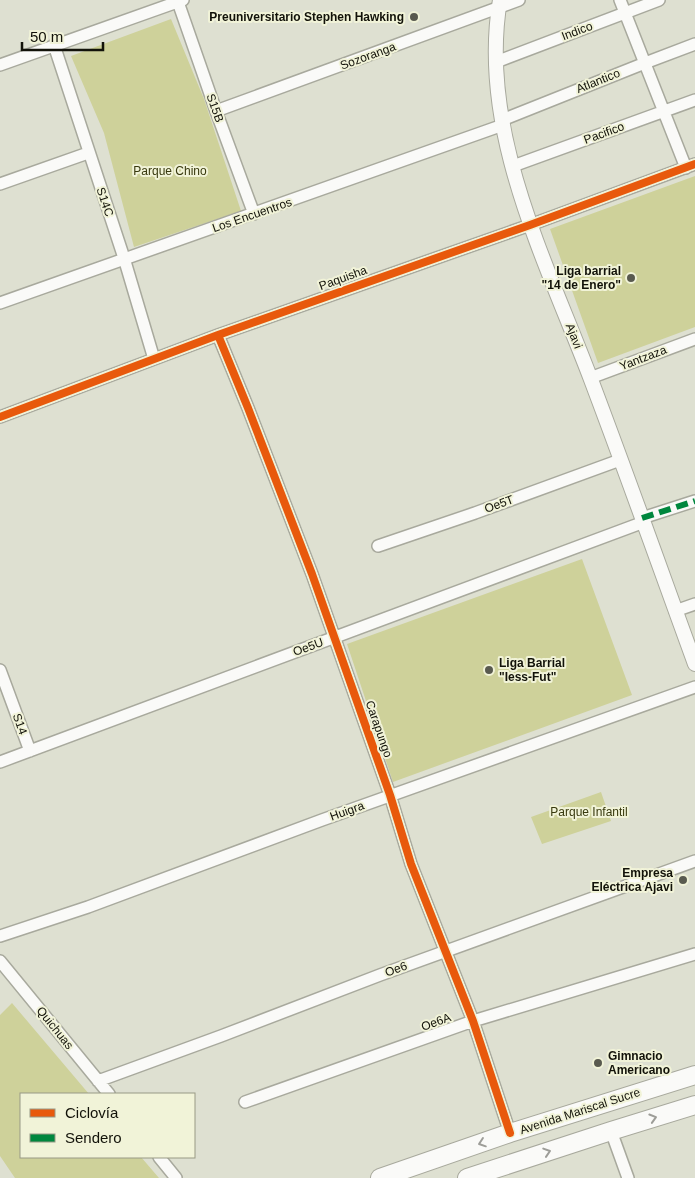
<svg xmlns="http://www.w3.org/2000/svg" width="695" height="1178" viewBox="0 0 695 1178" font-family="Arial,sans-serif">
	<style>
		.green { fill: #ced19a }
		.lines { fill: none; stroke-linecap: round; stroke-linejoin: round }
		.minor-casing { stroke: #a8a99d; stroke-width: 14 }
		.tertiary-casing { stroke: #a8a99d; stroke-width: 16 }
		.primary-casing { stroke: #a8a99d; stroke-width: 20 }
		.minor { stroke: #fafaf8; stroke-width: 11 }
		.tertiary { stroke: #fafaf8; stroke-width: 14 }
		.primary { stroke: #fafaf8; stroke-width: 18 }
		.quiet { stroke: #00873e; stroke-width: 6; stroke-dasharray: 12 6; stroke-linecap: butt }
		.cycleway-casing { stroke: #f1f3d8; stroke-width: 11 }
		.cycleway { stroke: #e8590c; stroke-width: 8 }
		.oneway { stroke: #9d9d98 }
		.poi-dot { fill: #595a4f; stroke: #f1f3d8; stroke-width: 2 }
		.labels { text-anchor: middle; stroke-width: 4; stroke-linejoin: round; paint-order: stroke }
		.poi-label { font-size: 12px; font-weight: bold; fill: #121209; stroke: #f1f3d8; text-anchor: end }
		.street-label { font-size: 12px; fill: #121209; stroke: #f1f3d8 }
		.park-label { font-size: 12px; fill: #38390e; stroke: #f1f3d8 }
	</style>
	<rect width="100%" height="100%" fill="#dee0d1"/>
	<path class="green" d="M171 19 204 99 241 211 134 247 104 133 71 56Z
		M695 176V327L598 363 550 229Z
		M582 559 632 695 393 782 347 644Z
		M601 792 611 821 542 844 531 817Z
		M12 1003 89 1094H21V1157H141L159 1178H15L0 1156V1015Z"/>
	<g class="lines">
		<g class="minor-casing">
			<path id="minor" d="M620 0 686 168
				M178 2 216 111 254 214
				M54 45 124 258 154 359
				M496 62 659 0
				M0 65 183 0
				M216 111 519 0
				M502 120 645 63 695 44
				M513 166 695 100
				M0 184 88 153
				M0 303 503 125
				M218 335 248 408 312 574 390 795 411 864 473 1021 510 1133
				M590 378 695 339
				M0 417 218 335 530 225 695 164
				M642 518 695 501
				M378 546 475 513 620 460
				M675 611 695 604
				M0 670 30 751
				M0 762 644 522
				M0 936 88 907 322 820 695 687
				M0 961 109 1094
				M98 1081 221 1036 380 975 695 861
				M245 1102 473 1021 695 954
				M611 1131 628 1178
				M159 1157 176 1178"/>
		</g>
		<g class="tertiary-casing">
			<path id="tertiary" d="M500 0C478 129 545 259 590 377 626 472 660 568 695 664"/>
		</g>
		<g class="primary-casing">
			<path id="primary" d="M380 1178 510 1133 695 1075
				M467 1178 611 1131 695 1105"/>
		</g>
		<use href="#minor" class="minor"/>
		<use href="#tertiary" class="tertiary"/>
		<use href="#primary" class="primary"/>
		<path class="quiet" d="M642 518 695 501"/>
		<g class="cycleway-casing">
			<path id="cycleway" d="M218 335 248 408 312 574 390 795 411 864 473 1021 510 1133
				M0 417 218 335 530 225 695 164"/>
		</g>
		<use href="#cycleway" class="cycleway"/>
	</g>
	<defs><path id="oneway-chevron" d="M-2-3.5L2.5 0L-2 3.5" fill="none" stroke-width="1.6" stroke-linecap="round" stroke-linejoin="round" transform="scale(1.25)"/></defs>
	<g class="oneway">
		<use href="#oneway-chevron" transform="translate(653 1118) rotate(-17)"/>
		<use href="#oneway-chevron" transform="translate(482 1143) rotate(161)"/>
		<use href="#oneway-chevron" transform="translate(547 1152) rotate(-18)"/>
	</g>
	<g class="poi-dot">
		<circle cx="414" cy="17" r="5"/>
		<circle cx="631" cy="278" r="5"/>
		<circle cx="489" cy="670" r="5"/>
		<circle cx="683" cy="880" r="5"/>
		<circle cx="598" cy="1063" r="5"/>
	</g>
	<g class="labels">
		<g class="poi-label">
			<text x="404" y="21">Preuniversitario Stephen Hawking</text>
			<text x="621" y="275">Liga barrial<tspan x="621" dy="14">"14 de Enero"</tspan></text>
			<text x="499" y="667" text-anchor="start">Liga Barrial<tspan x="499" dy="14">"Iess-Fut"</tspan></text>
			<text x="673" y="877">Empresa<tspan x="673" dy="14">Eléctrica Ajavi</tspan></text>
			<text x="608" y="1060" text-anchor="start">Gimnacio<tspan x="608" dy="14">Americano</tspan></text>
		</g>
		<g class="street-label">
			<text transform="translate(577 31) rotate(-21)" y="4">Indico</text>
			<text transform="translate(368 56) rotate(-20)" y="4">Sozoranga</text>
			<text transform="translate(598 81) rotate(-22)" y="4">Atlantico</text>
			<text transform="translate(215 108) rotate(70)" y="4">S15B</text>
			<text transform="translate(604 133) rotate(-20)" y="4">Pacifico</text>
			<text transform="translate(105 202) rotate(71)" y="4">S14C</text>
			<text transform="translate(252 215) rotate(-19)" y="4">Los Encuentros</text>
			<text transform="translate(343 278) rotate(-20)" y="4">Paquisha</text>
			<text transform="translate(574 336) rotate(69)" y="4">Ajavi</text>
			<text transform="translate(643 358) rotate(-21)" y="4">Yantzaza</text>
			<text transform="translate(499 504) rotate(-20)" y="4">Oe5T</text>
			<text transform="translate(308 647) rotate(-20)" y="4">Oe5U</text>
			<text transform="translate(20 724) rotate(70)" y="4">S14</text>
			<text transform="translate(379 729) rotate(71)" y="4">Carapungo</text>
			<text transform="translate(347 811) rotate(-20)" y="4">Huigra</text>
			<text transform="translate(396 969) rotate(-20)" y="4">Oe6</text>
			<text transform="translate(436 1022) rotate(-20)" y="4">Oe6A</text>
			<text transform="translate(55 1028) rotate(51)" y="4">Quichuas</text>
			<text transform="translate(580 1111) rotate(-18)" y="4">Avenida Mariscal Sucre</text>
		</g>
		<g class="park-label">
			<text x="170" y="175">Parque Chino</text>
			<text x="589" y="816">Parque Infantil</text>
		</g>
	</g>
	<rect x="20" y="1093" width="175" height="65" fill="#f1f3d8" stroke="#989985"/>
	<rect x="30" y="1109" width="25" height="8" fill="#e8590c" stroke="#989985"/>
	<text x="65" y="1118" font-size="15" fill="#121209">Ciclovía</text>
	<rect x="30" y="1134" width="25" height="8" fill="#00873e" stroke="#989985"/>
	<text x="65" y="1143" font-size="15" fill="#121209">Sendero</text>
	<path d="M22 42v8h81v-8" fill="none" stroke="#121209" stroke-width="2.5"/>
	<text x="30" y="42" font-size="15" fill="#121209" stroke="#f1f3d8" stroke-width="4" paint-order="stroke">50 m</text>
</svg>
